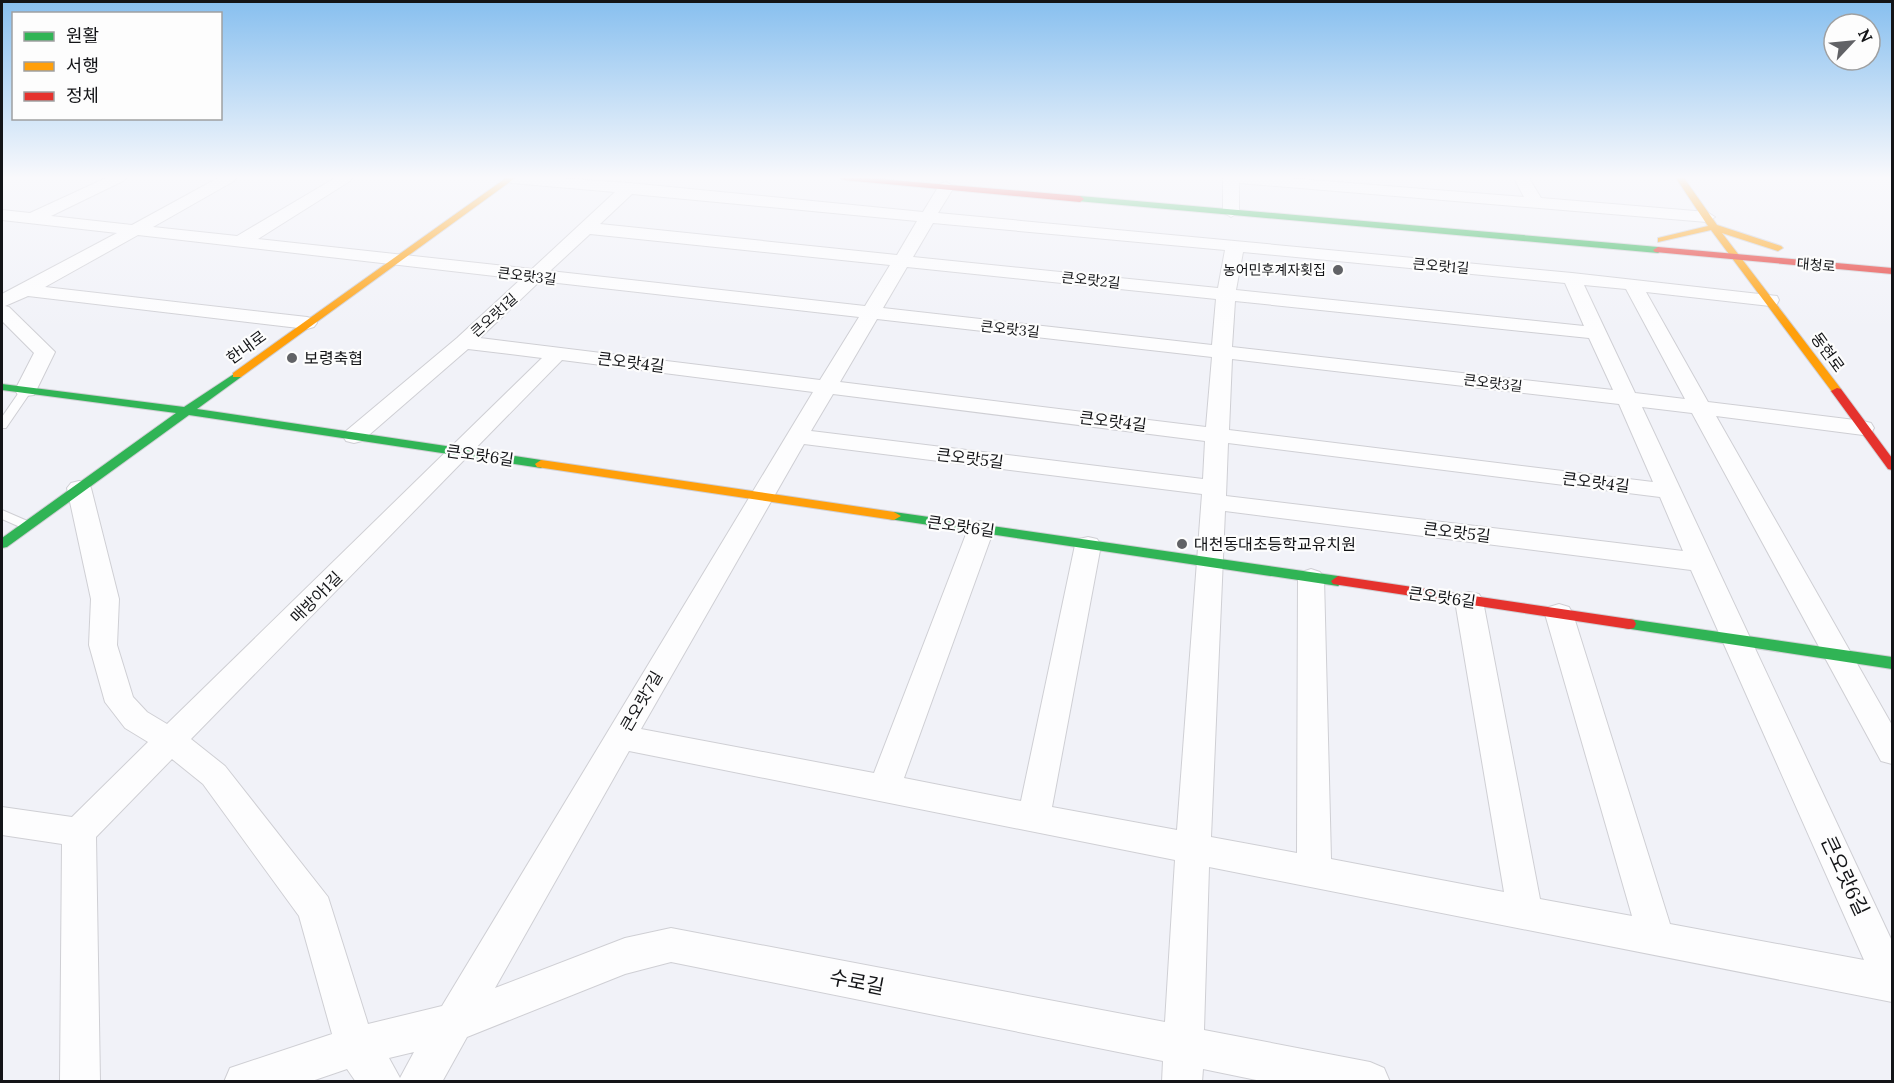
<svg xmlns="http://www.w3.org/2000/svg" width="1894" height="1083" viewBox="0 0 1894 1083" font-family="Lora,'Noto Sans KR',serif">
	<style>
		.lines { fill: none; stroke-linecap: round; stroke-linejoin: round }
		.lane-casing { stroke: #cfcfd4; stroke-width: 2 }
		.street-casing { stroke: #cfcfd4; stroke-width: 2 }
		.fast-casing { stroke: #cfcfd4; stroke-width: 2 }
		.slow-casing { stroke: #cfcfd4; stroke-width: 2 }
		.jam-casing { stroke: #cfcfd4; stroke-width: 2 }
		.lane { fill: #fdfdfe; fill-rule: evenodd }
		.street { fill: #fdfdfe; fill-rule: evenodd }
		.fast { fill: #30b455; fill-rule: evenodd }
		.slow { fill: #ff9f0a; fill-rule: evenodd }
		.jam { fill: #e5322d; fill-rule: evenodd }
		.poi-dot { fill: #616266; stroke: #fdfdfd; stroke-width: 2 }
		.labels { text-anchor: middle; stroke-width: 4.5; stroke-linejoin: round; paint-order: stroke }
		.far-street-label { font-size: 14px; fill: #131417; stroke: #fdfdfd }
		.far-poi-label { font-size: 14px; fill: #131417; stroke: #fdfdfd; text-anchor: end }
		.street-label { font-size: 16px; fill: #131417; stroke: #fdfdfd }
		.poi-label { font-size: 16px; fill: #131417; stroke: #fdfdfd; text-anchor: start }
		.near-street-label { font-size: 20px; fill: #131417; stroke: #fdfdfd }
	</style>
	<rect width="100%" height="100%" fill="#f1f2f8"/>
	<g class="lines">
		<g class="lane-casing">
			<path id="lane" d="M26 387 32 390 6 428H2V417L22 388Z
				M2 510 32 523 34 526 27 530 2 519Z"/>
		</g>
		<g class="street-casing">
			<path id="street" d="M106 178H126L123 181 51 216 132 225 218 178H236L234 181 153 227 237 236 335 178H352L350 181 258 239 532 269 615 192 512 183 507 181 505 178H557L629 183 923 212 940 184 946 182 954 187 938 213 1572 273 1777 296 1779 300 1777 304 1770 306 1646 292 1708 402 1863 421 1871 423 1874 428 1871 433 1863 435 1716 416 1892 725V764L1881 761 1692 413 1642 407 1892 941V1002L1209 867 1204 1030 1370 1062 1384 1068 1390 1082H1266L1203 1069 1202 1082H1162L1163 1061 671 962 625 974 467 1037 442 1082H356L347 1069 309 1082H224L230 1068 332 1034 299 916 203 784 172 759 96 837 100 1082H60L62 844 2 835V807L72 817 148 742 125 728 105 702 89 645 91 599 67 488 71 483 79 481 87 483 91 488 119 599 117 645 133 697 147 712 167 724 542 358 468 349 362 441 354 443 346 441 343 436 346 431 457 338 521 279 138 235 45 287 307 317 314 319 317 323 314 327 307 329 28 296 5 306 9 307 55 352 34 395 26 396 18 395 15 390 34 353 2 321V294L117 233 2 220V210L30 213ZM632 194 917 221 897 255 600 224ZM933 223 1225 250 1218 288 913 257ZM590 234 890 265 865 306 550 271ZM1243 252 1565 283 1584 326 1236 290ZM907 267 1216 299 1212 345 883 308ZM540 281 859 317 820 380 480 338ZM1584 285 1626 289 1685 399 1635 393ZM1235 301 1589 338 1613 390 1232 347ZM877 319 1212 357 1206 427 840 382ZM1232 359 1619 404 1653 482 1229 430ZM562 360 813 392 442 1006 368 1024 328 897 225 766 191 739ZM833 394 1205 441 1203 479 811 431ZM1228 443 1660 497 1683 551 1226 496ZM804 444 1202 494 1177 830 1052 807 1101 545 1097 539 1088 537 1079 539 1075 545 1021 801 904 778 994 529 990 523 981 521 972 523 968 529 874 773 641 729ZM1225 511 1691 570 1864 960 1670 924 1573 614 1569 607 1559 604 1549 607 1545 614 1632 916 1540 899 1483 601 1479 594 1469 592 1459 594 1455 601 1504 892 1331 859 1324 578 1320 572 1311 569 1302 572 1298 578 1297 853 1211 837ZM629 751 1175 860 1165 1022 671 928 625 938 495 988ZM414 1052 400 1078 389 1058Z
				M1223 178H1286L1524 197 1514 178H1529L1541 198 1707 212 1715 217 1707 222 1239 183V212L1231 217 1223 212Z"/>
		</g>
		<g class="fast-casing">
			<path id="fast" d="M1080 196 1658 247 1663 250 1658 253 1077 201 1076 199Z
				M237 372 241 373V377L197 409 541 460 547 464 541 468 189 415 7 547 2 548V538L176 413 2 390V384L184 407Z
				M894 512 1338 576 1345 581 1338 586 889 519 887 516 889 513Z
				M1629 619 1892 657V669L1624 628 1622 624 1624 620Z"/>
		</g>
		<g class="slow-casing">
			<path id="slow" d="M506 178H515L241 377H233V373Z
				M1676 178H1684L1717 225 1781 246 1783 248 1778 251 1722 233 1841 389V393H1833L1711 230 1658 242V238L1708 226Z
				M541 460 894 512 901 516 894 520 537 467 535 464Z"/>
		</g>
		<g class="jam-casing">
			<path id="jam" d="M840 178H867L1080 196 1084 199 1080 202 844 180Z
				M1658 247 1892 268V274L1655 252 1653 250Z
				M1837 388 1841 389 1892 458V470L1888 469 1831 391Z
				M1338 576 1629 619 1634 620 1636 624 1634 628 1629 629 1333 584 1331 581Z"/>
		</g>
		<use href="#lane" class="lane"/>
		<use href="#street" class="street"/>
		<use href="#fast" class="fast"/>
		<use href="#slow" class="slow"/>
		<use href="#jam" class="jam"/>
	</g>
	<linearGradient id="sky" x2="0" y2="1"><stop stop-color="#87bfef"/><stop offset="0.54" stop-color="#f9f9fc"/><stop offset="1" stop-color="#f9f9fc" stop-opacity="0"/></linearGradient>
	<rect width="1894" height="329" fill="url(#sky)"/>
	<g class="poi-dot">
		<circle cx="1338" cy="270" r="6"/>
		<circle cx="292" cy="358" r="6"/>
		<circle cx="1182" cy="544" r="6"/>
	</g>
	<g class="labels">
		<g class="far-street-label">
			<text transform="translate(1816 265) rotate(5)" y="5">대청로</text>
			<text transform="translate(1441 266) rotate(5)" y="5">큰오랏1길</text>
			<text transform="translate(527 276) rotate(7)" y="5">큰오랏3길</text>
			<text transform="translate(1091 280) rotate(6)" y="5">큰오랏2길</text>
			<text transform="translate(494 315) rotate(-42)" y="5">큰오랏1길</text>
			<text transform="translate(1010 329) rotate(6)" y="5">큰오랏3길</text>
			<text transform="translate(1493 383) rotate(7)" y="5">큰오랏3길</text>
		</g>
		<g class="far-poi-label">
			<text x="1326" y="275">농어민후계자횟집</text>
		</g>
		<g class="street-label">
			<text transform="translate(246 347) rotate(-36)" y="6">한내로</text>
			<text transform="translate(1828 352) rotate(54)" y="6">동현로</text>
			<text transform="translate(631 362) rotate(7)" y="6">큰오랏4길</text>
			<text transform="translate(1113 421) rotate(7)" y="6">큰오랏4길</text>
			<text transform="translate(480 455) rotate(8)" y="6">큰오랏6길</text>
			<text transform="translate(970 458) rotate(7)" y="6">큰오랏5길</text>
			<text transform="translate(1596 482) rotate(7)" y="6">큰오랏4길</text>
			<text transform="translate(961 526) rotate(8)" y="6">큰오랏6길</text>
			<text transform="translate(1457 532) rotate(7)" y="6">큰오랏5길</text>
			<text transform="translate(316 597) rotate(-45)" y="6">매방아1길</text>
			<text transform="translate(1442 597) rotate(8)" y="6">큰오랏6길</text>
			<text transform="translate(641 701) rotate(-60)" y="6">큰오랏7길</text>
		</g>
		<g class="poi-label">
			<text x="304" y="364">보령축협</text>
			<text x="1194" y="550">대천동대초등학교유치원</text>
		</g>
		<g class="near-street-label">
			<text transform="translate(1845 876) rotate(65)" y="7">큰오랏6길</text>
			<text transform="translate(857 982) rotate(11)" y="7">수로길</text>
		</g>
	</g>
	<rect width="1894" height="1083" fill="none" stroke="#131417" stroke-width="6"/>
	<rect x="12" y="12" width="210" height="108" fill="#fdfdfd" stroke="#9fa0a1" stroke-width="1.5"/>
	<rect x="24" y="32" width="30" height="9" fill="#30b455" stroke="#9fa0a1" stroke-width="1.5"/>
	<text x="66" y="42" font-size="18" fill="#131417">원활</text>
	<rect x="24" y="62" width="30" height="9" fill="#ff9f0a" stroke="#9fa0a1" stroke-width="1.5"/>
	<text x="66" y="72" font-size="18" fill="#131417">서행</text>
	<rect x="24" y="92" width="30" height="9" fill="#e5322d" stroke="#9fa0a1" stroke-width="1.5"/>
	<text x="66" y="102" font-size="18" fill="#131417">정체</text>
	<g transform="translate(1852 42) rotate(64)"><circle r="28" fill="#fdfdfd" stroke="#9fa0a1" stroke-width="1.5"/>
	<path d="M0-4.5L10 22L0 15L-10 22Z" fill="#616266"/>
	<text y="-9" font-size="16" font-weight="bold" text-anchor="middle" fill="#131417">N</text>
	</g>
</svg>
